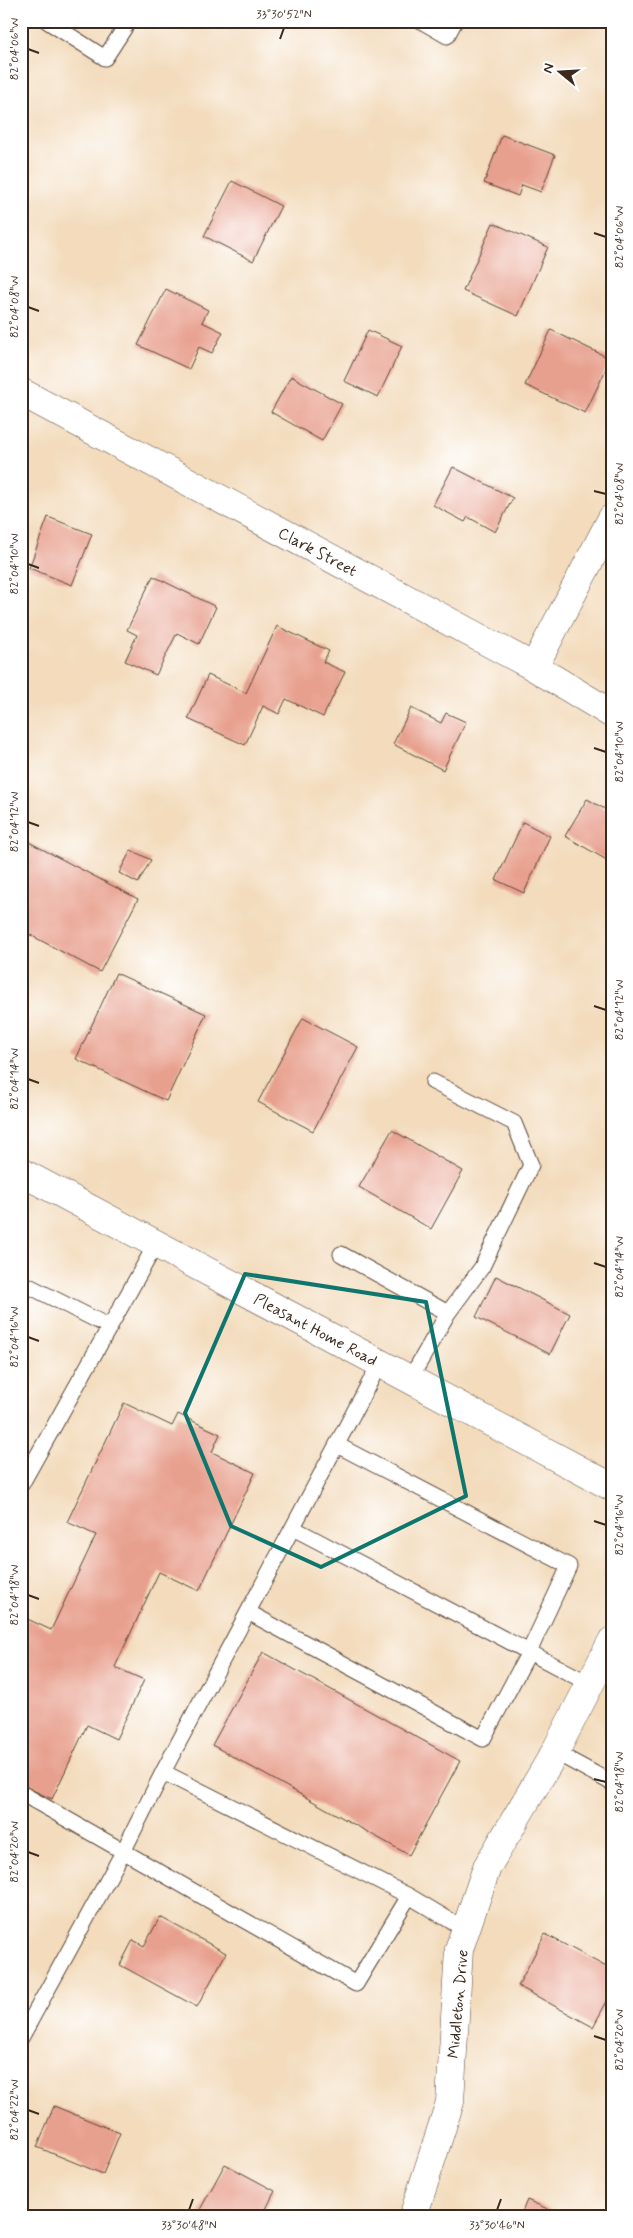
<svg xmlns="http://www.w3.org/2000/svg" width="633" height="2238" viewBox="0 0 633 2238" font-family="Mynerve,sans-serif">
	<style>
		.building { fill: #e8a08e }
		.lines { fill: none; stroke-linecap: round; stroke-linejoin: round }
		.lane-casing { stroke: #574536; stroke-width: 17 }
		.street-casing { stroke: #574536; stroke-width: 29 }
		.secondary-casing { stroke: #574536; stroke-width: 29 }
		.lane { stroke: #fff; stroke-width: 15 }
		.street { stroke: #fff; stroke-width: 28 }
		.secondary { stroke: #fff; stroke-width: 28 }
		.marked { fill: none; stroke: #0f766e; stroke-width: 4; stroke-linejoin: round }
		.ticks { fill: none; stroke: #3b2a1e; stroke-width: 2 }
		.labels { text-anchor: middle; stroke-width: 5; stroke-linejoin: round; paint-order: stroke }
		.street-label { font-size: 16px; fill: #3b2a1e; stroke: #fff }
		.neatline { fill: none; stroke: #3b2a1e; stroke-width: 2 }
		.ticks-label { font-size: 12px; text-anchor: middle; fill: #3b2a1e }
	</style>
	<rect width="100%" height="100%" fill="#fff"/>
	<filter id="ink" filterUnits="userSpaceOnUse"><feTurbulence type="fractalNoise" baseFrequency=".02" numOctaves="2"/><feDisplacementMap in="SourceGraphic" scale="10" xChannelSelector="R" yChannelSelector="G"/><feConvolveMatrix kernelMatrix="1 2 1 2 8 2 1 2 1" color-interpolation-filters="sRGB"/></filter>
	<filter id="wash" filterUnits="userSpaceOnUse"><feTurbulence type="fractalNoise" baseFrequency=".0096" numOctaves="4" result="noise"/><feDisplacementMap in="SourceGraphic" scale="20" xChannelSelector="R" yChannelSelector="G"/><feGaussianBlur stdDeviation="1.12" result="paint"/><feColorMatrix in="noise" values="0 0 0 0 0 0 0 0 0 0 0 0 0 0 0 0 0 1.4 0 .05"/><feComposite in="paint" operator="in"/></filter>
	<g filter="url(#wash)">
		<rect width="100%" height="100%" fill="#f3dbbc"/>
		<g id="blocks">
			<path class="building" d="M502 135 555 155 541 192 522 185 518 196 484 183Z
				M232 181 281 206 253 261 204 236Z
				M493 223 548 247 518 316 463 291Z
				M166 289 208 310 202 322 223 332 212 353 199 347 189 369 138 345Z
				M368 330 402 346 378 397 344 381Z
				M551 330 611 359 585 413 525 385Z
				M291 376 342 404 322 441 271 412Z
				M453 467 513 498 495 532 468 517 465 522 433 505Z
				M48 517 92 534 72 585 29 568Z
				M153 576 216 607 199 644 177 633 156 675 125 661 137 635 127 630Z
				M277 626 329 651 323 662 345 672 323 717 286 699 279 714 263 706 245 745 188 719 208 675 246 693Z
				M411 708 441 723 446 713 466 722 443 770 393 744Z
				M587 799 612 813V863L565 836Z
				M523 822 550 836 524 893 496 880Z
				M21 838 138 899 100 972 21 930Z
				M131 850 151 860 138 883 119 873Z
				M116 973 206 1014 166 1101 76 1059Z
				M303 1018 358 1047 313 1131 258 1102Z
				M392 1130 463 1171 431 1229 359 1187Z
				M496 1276 570 1314 550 1354 476 1317Z
				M124 1403 172 1426 178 1414 220 1434 212 1452 255 1473 199 1591 159 1572 115 1667 144 1680 116 1739 87 1725 52 1799 21 1785V1616L51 1630 96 1535 67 1522Z
				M263 1652 460 1761 409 1855 212 1745Z
				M160 1917 226 1953 197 2007 120 1965 133 1940 144 1946Z
				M545 1934 612 1970V1992L593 2027 518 1986Z
				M54 2106 120 2133 103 2174 37 2147Z
				M225 2164 275 2191 262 2217H196Z
				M527 2200 566 2217H520Z"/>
		</g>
	</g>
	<g filter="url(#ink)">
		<use href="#blocks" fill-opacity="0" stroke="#574536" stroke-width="1"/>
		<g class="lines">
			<g class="lane-casing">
				<path id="lane" d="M47 21 105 58 129 21
					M421 21 447 36 455 21
					M433 1082 514 1123 531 1165 482 1267 448 1313
					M341 1254 448 1313 410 1379
					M21 1282 110 1327
					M380 1363 163 1772 409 1896
					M21 1485 156 1244
					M293 1528 590 1684
					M248 1612 483 1739 529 1652 569 1566 337 1445
					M555 1752 612 1783
					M21 1793 356 1984 409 1896 466 1930
					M21 2038 123 1852 163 1772"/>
			</g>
			<g class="street-casing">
				<path id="street" d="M21 392 534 667 612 714
					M534 667 612 518
					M413 2217 450 2102 459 1949 487 1867 555 1752 612 1641"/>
			</g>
			<g class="secondary-casing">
				<path id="secondary" d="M21 1172 612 1487"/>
			</g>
			<use href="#lane" class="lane"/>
			<use href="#street" class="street"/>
			<use href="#secondary" class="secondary"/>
		</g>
	</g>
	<path class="marked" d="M245 1274 426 1302 466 1496 321 1567 231 1526 185 1413Z"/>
	<path class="ticks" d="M280 39 284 28M28 49 39 53M594 233 606 237M28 307 39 311M594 491 606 494M28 564 39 568M594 748 606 752M28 822 39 826M594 1006 606 1010M28 1079 39 1083M594 1263 606 1267M28 1337 39 1341M594 1521 606 1525M28 1595 39 1599M594 1779 606 1782M28 1852 39 1856M594 2036 606 2040M28 2110 39 2114M189 2210 193 2199M497 2210 501 2199"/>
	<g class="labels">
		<g class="street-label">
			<text transform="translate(318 551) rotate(28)" y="6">Clark Street</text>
			<text transform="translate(316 1329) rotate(28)" y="6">Pleasant Home Road</text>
			<text transform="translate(457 2004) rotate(-85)" y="6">Middleton Drive</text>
		</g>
	</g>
	<rect width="633" height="2238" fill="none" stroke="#fff" stroke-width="55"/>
	<g transform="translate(560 72) rotate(288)" stroke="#ffffff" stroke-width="4" paint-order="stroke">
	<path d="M0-4L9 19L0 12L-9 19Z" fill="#3b2a1e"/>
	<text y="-8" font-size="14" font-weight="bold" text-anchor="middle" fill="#3b2a1e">N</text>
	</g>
	<rect x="28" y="28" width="578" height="2182" class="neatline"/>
	<g class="ticks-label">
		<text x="284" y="18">33°30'52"N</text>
		<text transform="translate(14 49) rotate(-90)" y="4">82°04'06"W</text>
		<text transform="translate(619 237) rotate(-90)" y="4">82°04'06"W</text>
		<text transform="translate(14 307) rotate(-90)" y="4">82°04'08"W</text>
		<text transform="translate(619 494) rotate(-90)" y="4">82°04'08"W</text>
		<text transform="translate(14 564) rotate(-90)" y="4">82°04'10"W</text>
		<text transform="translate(619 752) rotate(-90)" y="4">82°04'10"W</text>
		<text transform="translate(14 822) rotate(-90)" y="4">82°04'12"W</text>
		<text transform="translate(619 1010) rotate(-90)" y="4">82°04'12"W</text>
		<text transform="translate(14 1079) rotate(-90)" y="4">82°04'14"W</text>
		<text transform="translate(619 1267) rotate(-90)" y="4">82°04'14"W</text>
		<text transform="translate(14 1337) rotate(-90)" y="4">82°04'16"W</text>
		<text transform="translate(619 1525) rotate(-90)" y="4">82°04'16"W</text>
		<text transform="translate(14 1595) rotate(-90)" y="4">82°04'18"W</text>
		<text transform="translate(619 1782) rotate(-90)" y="4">82°04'18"W</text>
		<text transform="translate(14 1852) rotate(-90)" y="4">82°04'20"W</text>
		<text transform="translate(619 2040) rotate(-90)" y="4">82°04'20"W</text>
		<text transform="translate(14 2110) rotate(-90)" y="4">82°04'22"W</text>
		<text x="189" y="2229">33°30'48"N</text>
		<text x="497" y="2229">33°30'46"N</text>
	</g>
</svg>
